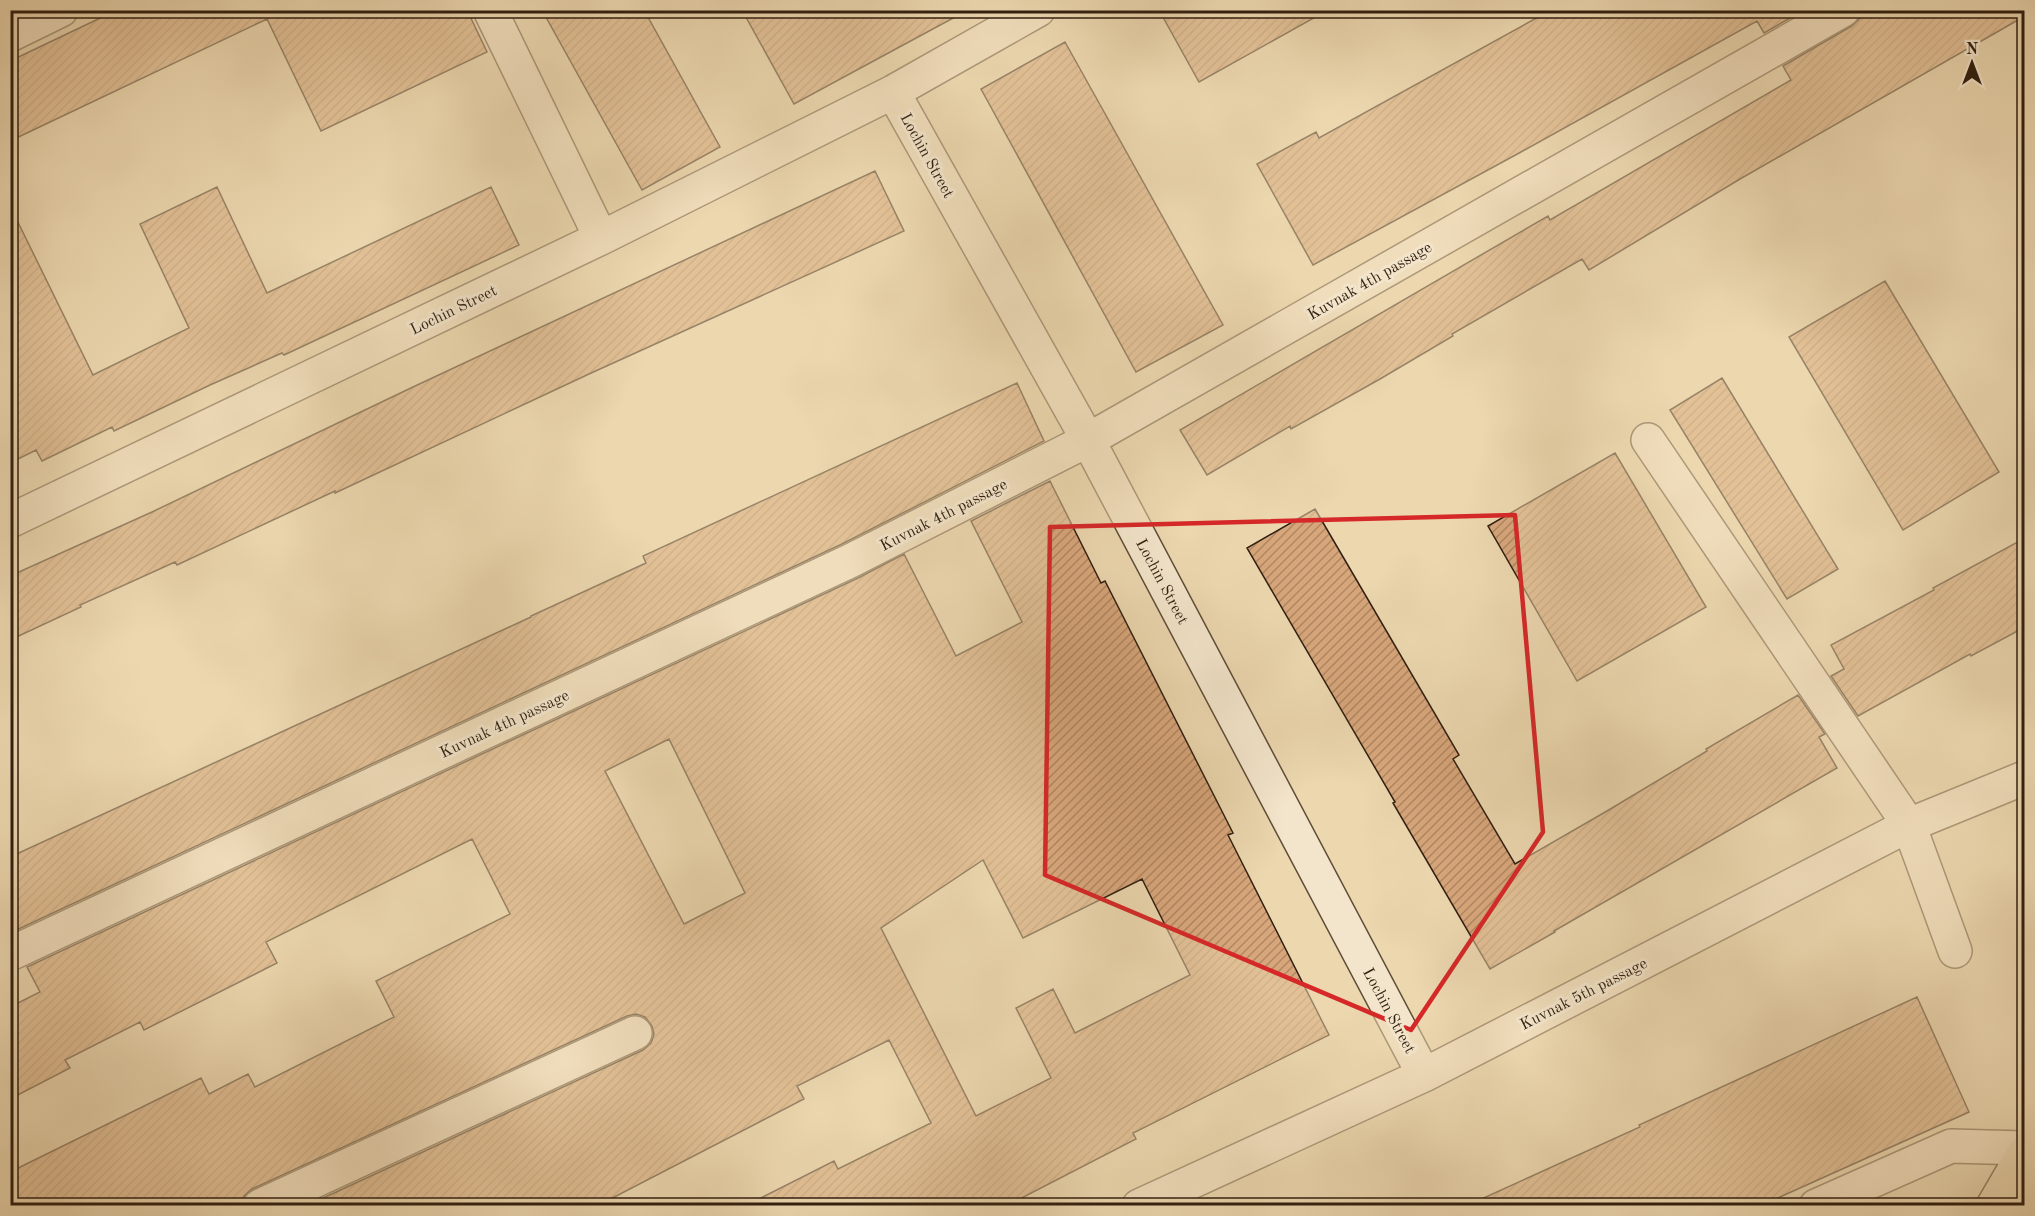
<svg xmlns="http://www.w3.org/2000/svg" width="2035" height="1216" viewBox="0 0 2035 1216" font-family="'Old Standard TT',serif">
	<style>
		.building { fill: url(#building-hatch); stroke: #301f10; stroke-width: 1.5; fill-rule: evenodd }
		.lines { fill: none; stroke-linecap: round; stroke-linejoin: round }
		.minor-casing { stroke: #5f4d38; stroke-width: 36 }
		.primary-casing { stroke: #301f10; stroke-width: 36 }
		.minor { stroke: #f3e5cb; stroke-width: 33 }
		.primary { stroke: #ecd7af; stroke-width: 33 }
		.marked { fill: none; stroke: #d62828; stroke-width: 4.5; stroke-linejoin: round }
		.labels { text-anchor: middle; stroke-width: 6; stroke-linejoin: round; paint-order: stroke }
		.street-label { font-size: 16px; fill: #301f10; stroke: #f3e5cb }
	</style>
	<defs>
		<pattern id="building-hatch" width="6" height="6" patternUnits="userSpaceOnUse" patternTransform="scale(1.5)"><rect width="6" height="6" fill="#d8a67b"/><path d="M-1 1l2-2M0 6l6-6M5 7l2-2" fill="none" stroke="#b08763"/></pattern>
	</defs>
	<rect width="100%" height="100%" fill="#ecd7af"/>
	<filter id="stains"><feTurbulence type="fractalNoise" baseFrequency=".00333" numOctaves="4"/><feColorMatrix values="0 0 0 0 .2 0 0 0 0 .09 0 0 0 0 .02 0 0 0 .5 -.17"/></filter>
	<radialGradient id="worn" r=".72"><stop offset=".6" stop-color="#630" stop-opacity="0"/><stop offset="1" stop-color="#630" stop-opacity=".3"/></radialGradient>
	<path class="building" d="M117 10H467L487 52 321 131 267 19 10 141V61Z
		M542 10H644L720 147 642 190Z
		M742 10H968L794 104Z
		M1159 10H1328L1199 82Z
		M1551 10H1804L1764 33 1757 21 1521 152 1313 265 1257 164 1316 132 1319 138Z
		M1862 10H2025V16L1740 179 1589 270 1582 259 1452 334 1453 336 1380 379 1291 429 1290 426 1207 475 1180 430 1548 216 1550 220 1791 80 1783 66 1852 26 1859 19Z
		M1065 42 1223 325 1136 372 981 89Z
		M875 171 904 231 589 374 335 493V491L177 565 175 562 80 605 81 607 10 640V576L152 512 413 387Z
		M217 187 267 293 491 187 519 245 284 355 282 353 210 385 114 431 112 427 42 461 36 450 10 463V206L93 375 189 328 140 224Z
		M1885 281 1999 472 1903 530 1789 337Z
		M1722 378 1838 569 1787 599 1670 410Z
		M1017 383 1044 441 842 544 10 933V857L531 617V616L646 563 643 556Z
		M1615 453 1706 607 1577 681 1488 526Z
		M1050 481 1101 583 1105 581 1233 833 1228 835 1329 1035 1133 1133 1136 1139 1006 1206H745L834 1161 838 1169 931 1123 889 1040 797 1086 804 1099 597 1206H306L643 1050 651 1043 654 1034 652 1026 645 1017 636 1014 627 1016 252 1189 244 1196 241 1206H10V1172L201 1078 209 1094 248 1074 255 1087 394 1017 376 981 510 914 472 839 266 942 277 963 144 1030 140 1022 65 1060 70 1068 10 1099V1007L40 992 27 967 858 578 904 554 956 656 1022 622 971 521ZM669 739 745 893 684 924 605 771ZM983 860 1023 938 1142 879 1190 975 1075 1033 1053 989 1016 1008 1051 1078 976 1116 881 928Z
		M1315 509 1459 755 1453 759 1515 864 1607 811 1707 751 1706 749 1798 695 1825 734 1819 737 1837 768 1554 931 1555 932 1490 969 1393 803 1395 802 1247 548Z
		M2025 538V627L1971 656 1970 654 1858 716 1831 676 1844 669 1831 645 1934 590 1933 588Z
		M1917 997 1969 1112 1760 1206H1466L1640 1127 1639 1125Z"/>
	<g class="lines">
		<g class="minor-casing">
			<path id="minor" d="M490 10 601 238
				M10 35 61 10
				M893 92 1088 440 1424 1075
				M1648 440 1909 825 1955 951
				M10 521 601 238 893 92 1038 10
				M10 954 850 561 1088 440 1843 10
				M260 1206 635 1033
				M1139 1206 1424 1075 1909 825 2024 778
				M1816 1206 1951 1146 2024 1148"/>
		</g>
		<g class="primary-casing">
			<path id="primary" d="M1993 1206 2024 1153"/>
		</g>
		<use href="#minor" class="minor"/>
		<use href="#primary" class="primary"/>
	</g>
	<path d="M0 0H2035V1216H0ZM1515 515 1543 832 1411 1030 1045 875 1050 527Z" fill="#ecd7af" fill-opacity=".55" fill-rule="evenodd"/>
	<path class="marked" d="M1515 515 1543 832 1411 1030 1045 875 1050 527Z"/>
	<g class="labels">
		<g class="street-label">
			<text transform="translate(928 155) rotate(61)" y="6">Lochin Street</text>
			<text transform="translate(1369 280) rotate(-30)" y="6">Kuvnak 4th passage</text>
			<text transform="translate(453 309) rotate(-26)" y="6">Lochin Street</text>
			<text transform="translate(943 514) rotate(-27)" y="6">Kuvnak 4th passage</text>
			<text transform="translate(1163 581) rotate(62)" y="6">Lochin Street</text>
			<text transform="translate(504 723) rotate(-25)" y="6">Kuvnak 4th passage</text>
			<text transform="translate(1583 993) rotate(-27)" y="6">Kuvnak 5th passage</text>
			<text transform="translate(1390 1010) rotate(62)" y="6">Lochin Street</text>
		</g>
	</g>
	<rect width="2035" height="1216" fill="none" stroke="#ecd7af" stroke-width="36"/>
	<rect x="12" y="12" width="2011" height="1192" fill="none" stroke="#301f10" stroke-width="3"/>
	<rect x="18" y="18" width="1999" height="1180" fill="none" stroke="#301f10" stroke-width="1.5"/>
	<g transform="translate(1972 63)" stroke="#f3e5cb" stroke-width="4.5" paint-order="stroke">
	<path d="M0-4.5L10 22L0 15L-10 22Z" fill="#301f10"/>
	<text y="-9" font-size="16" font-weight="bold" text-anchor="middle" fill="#301f10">N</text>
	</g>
	<rect width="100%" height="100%" filter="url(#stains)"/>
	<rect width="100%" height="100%" fill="url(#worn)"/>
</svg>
